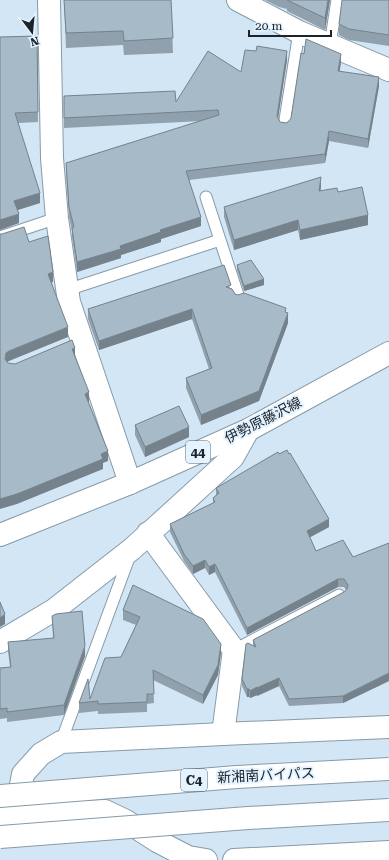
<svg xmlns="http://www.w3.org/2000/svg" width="389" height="860" viewBox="0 0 389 860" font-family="'Roboto Serif','Noto Sans JP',serif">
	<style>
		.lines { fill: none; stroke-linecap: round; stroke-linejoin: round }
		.lane-casing { stroke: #879aa7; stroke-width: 13 }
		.street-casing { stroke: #879aa7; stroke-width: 24 }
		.secondary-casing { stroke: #879aa7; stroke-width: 24 }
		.primary-casing { stroke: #879aa7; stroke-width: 24 }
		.lane { stroke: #fff; stroke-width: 11 }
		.street { stroke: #fff; stroke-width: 22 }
		.secondary { stroke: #fff; stroke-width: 22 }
		.primary { stroke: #fff; stroke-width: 22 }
		.highway-bridge-casing { stroke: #879aa7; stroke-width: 24; stroke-linecap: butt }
		.highway-bridge { stroke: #fff; stroke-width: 22 }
		.wall { fill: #90a0ac }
		.shaded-wall { fill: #75828c }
		.building { fill: #a7bac8; stroke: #75828c }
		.labels { text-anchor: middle; stroke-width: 4; stroke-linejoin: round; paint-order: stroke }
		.shield { fill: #e3f3ff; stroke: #586169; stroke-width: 1 }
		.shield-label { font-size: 13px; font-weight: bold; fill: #1c2329 }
		.street-label { font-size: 14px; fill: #1c2329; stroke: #e3f3ff }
	</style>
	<rect width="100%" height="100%" fill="#d3e6f5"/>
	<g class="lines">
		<g class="lane-casing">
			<path id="lane" d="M330 45 337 0
				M284 126 299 32
				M206 197 239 298
				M0 237 57 218
				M67 290 220 240
				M234 650 339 595
				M61 742 130 555"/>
		</g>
		<g class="street-casing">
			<path id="street" d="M49 0 52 158 57 218 69 302 130 483
				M238 0 299 32 389 70
				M148 533 234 650 223 734
				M0 642 54 610 132 549 233 457 248 430"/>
		</g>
		<g class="secondary-casing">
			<path id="secondary" d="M7 818 17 807 23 774 41 754 61 742 223 734 389 727
				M0 819 73 812 105 811 126 821 157 841 188 857 206 860
				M234 860 389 852"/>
		</g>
		<g class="primary-casing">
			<path id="primary" d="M0 535 130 483 248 430 389 353"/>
		</g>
		<use href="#lane" class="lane"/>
		<use href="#street" class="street"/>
		<use href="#secondary" class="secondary"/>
		<use href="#primary" class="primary"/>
		<g class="highway-bridge-casing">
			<path id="highway-bridge" d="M0 796 237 777 389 769
				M0 837 248 818 389 810"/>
		</g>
		<use href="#highway-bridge" class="highway-bridge"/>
	</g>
	<path class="wall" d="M64 0H171L173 53 124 55 123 45 66 48Z
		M265 0H330L325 30 287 11V9L279 7Z
		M389 0V46L349 40 339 35V24Z
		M37 36 38 122 18 123 40 203 18 210 19 223 0 230V37Z
		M287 60 278 118 280 122 286 123 289 121 341 63 339 71 379 86 368 148 329 141 325 163 189 180 201 226 161 239V242L121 255V258L77 272 72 237V231L69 217 66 172V163L202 121 64 128V96L176 102 241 72Z
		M321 187 320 191 338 192 368 225 300 240 298 230 234 250 224 217V207Z
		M237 265 264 285 244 291 237 270Z
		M231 288 235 294 286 313 288 323 259 401 201 425 186 388V378L209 369 192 319 99 350 88 319V309Z
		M135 425 189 437 145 457 135 435Z
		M216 488 329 527 310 537 316 551 353 557 389 543V681L343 703 289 706 279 686 257 696V695L250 698 249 697H247L242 686V679L253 646V640L344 592 346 590 344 587H338L247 635 215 572 209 575 205 568 193 574 184 561 170 532V524L213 503V498L216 495Z
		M133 585 221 653 218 675 203 704 153 680 154 703 147 704V712L98 714V711L79 713V703L90 699 121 657 136 625 123 620V610Z
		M52 616 85 656 64 715 7 722V718L0 719V668L10 667 8 651V642L53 638Z"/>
	<path class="shaded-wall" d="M328 0H330L325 30V18Z
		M287 51V60L277 125V116Z
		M341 54V63L338 81V71Z
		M379 77V86L368 148V139Z
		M329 131V141L325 163V154Z
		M321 177V187L319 201V191Z
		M40 193V203L14 211V201Z
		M19 214V223L0 230V220Z
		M368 215V225L300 240V230Z
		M201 217V226L161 239V242L121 255V258L77 272V262L160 230Z
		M298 220V230L234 250V240Z
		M53 272V282L48 284V274Z
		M264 279V285L244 291V286Z
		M192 309V319L99 350V341Z
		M288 313V323L259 401 201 425V415Z
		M68 327V337L9 361 6 363 5 359 6 353 9 351Z
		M75 348V358L72 349Z
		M89 392V402L85 404V394Z
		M189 427V437L145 457V447Z
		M108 451V461L103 463V469L17 504 0 509V499Z
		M329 519V527L307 539V531Z
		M205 560V568L193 574V566Z
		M215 564V572L209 575V567Z
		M338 579V587L247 635V628Z
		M5 614V624L0 627V618Z
		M221 644V653L218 675 203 704V695Z
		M85 646V656L64 715V705Z
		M389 673V681L343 703V696Z
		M279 678V686L257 696V688Z
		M257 687V695L250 698V691Z
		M247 689H249V697H247Z"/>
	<path class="building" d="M64 0H171L173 38 124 41 123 31 66 33Z
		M287 0H328L325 18Z
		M342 0H389V35L349 29 339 24Z
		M37 36 38 112 15 113 40 193 14 201 19 214 0 220V37Z
		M306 39 341 54 338 71 379 77 368 139 329 131 325 154 186 171 201 217 160 230 161 232 120 246 121 249 77 262 72 228 74 227 69 207 66 163 219 115 218 110 64 118V96L175 91 176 102 208 51 241 72 245 50 256 51 257 46 287 51 277 116 280 122 286 123 289 121 291 118 301 53 304 54Z
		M321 177 319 191 337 188 338 192 362 187 368 215 300 230 298 220 234 240 224 207Z
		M24 227 29 242 48 236 53 272 48 274 68 327 9 351 6 353 5 359 8 363 15 364 72 340 75 348 72 349 89 392 85 394 108 451 101 454 103 459 17 494 0 499V234H2Z
		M251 260 264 279 244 286 237 265Z
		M224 265 231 285 226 287 232 289 235 294 238 295 244 293 286 308 285 312 288 313 259 391 201 415 186 378 212 368 192 309 99 341 88 309Z
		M179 406 189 427 145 447 135 425Z
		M287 450 289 454 290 453 329 519 307 531 316 551 343 540 353 557 389 543V673L343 696 289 699 279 678 257 688V687L250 691 249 689H247L242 679 246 644 248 643 256 647 253 640 344 592 347 589 348 585 344 579H338L247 628 215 564 209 567 205 560 193 566 184 554 170 524 215 502 213 498 219 493 216 488 278 452 279 454Z
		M133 585 203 619 221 644 218 665 203 695 153 670 154 694H147V702L98 704V701L79 703 88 679 90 699 105 658 121 657 140 617 123 610Z
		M0 602 5 614 0 618Z
		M82 611 85 646 64 705 7 712V708L0 709V668L11 667 8 642 54 638 52 616 56 614Z"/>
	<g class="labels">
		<g class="shield">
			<rect x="186" y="441" width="24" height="22" rx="3"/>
			<rect x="181" y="769" width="26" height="22" rx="3"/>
		</g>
		<g class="shield-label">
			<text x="198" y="457">44</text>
			<text x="194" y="785">C4</text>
		</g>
		<g class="street-label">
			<text transform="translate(263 420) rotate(-27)" y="5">伊勢原藤沢線</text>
			<text transform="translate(266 775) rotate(-3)" y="5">新湘南バイパス</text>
		</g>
	</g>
	<g transform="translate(32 32) rotate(164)" stroke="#e3f3ff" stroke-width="3" paint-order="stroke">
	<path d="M0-3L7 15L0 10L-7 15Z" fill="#1c2329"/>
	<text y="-6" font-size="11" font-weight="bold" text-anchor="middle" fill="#1c2329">N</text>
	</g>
	<path d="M249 30v6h82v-6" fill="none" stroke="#1c2329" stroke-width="2"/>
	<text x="255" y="30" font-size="12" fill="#1c2329" stroke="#e3f3ff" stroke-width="3" paint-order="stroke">20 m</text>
</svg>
